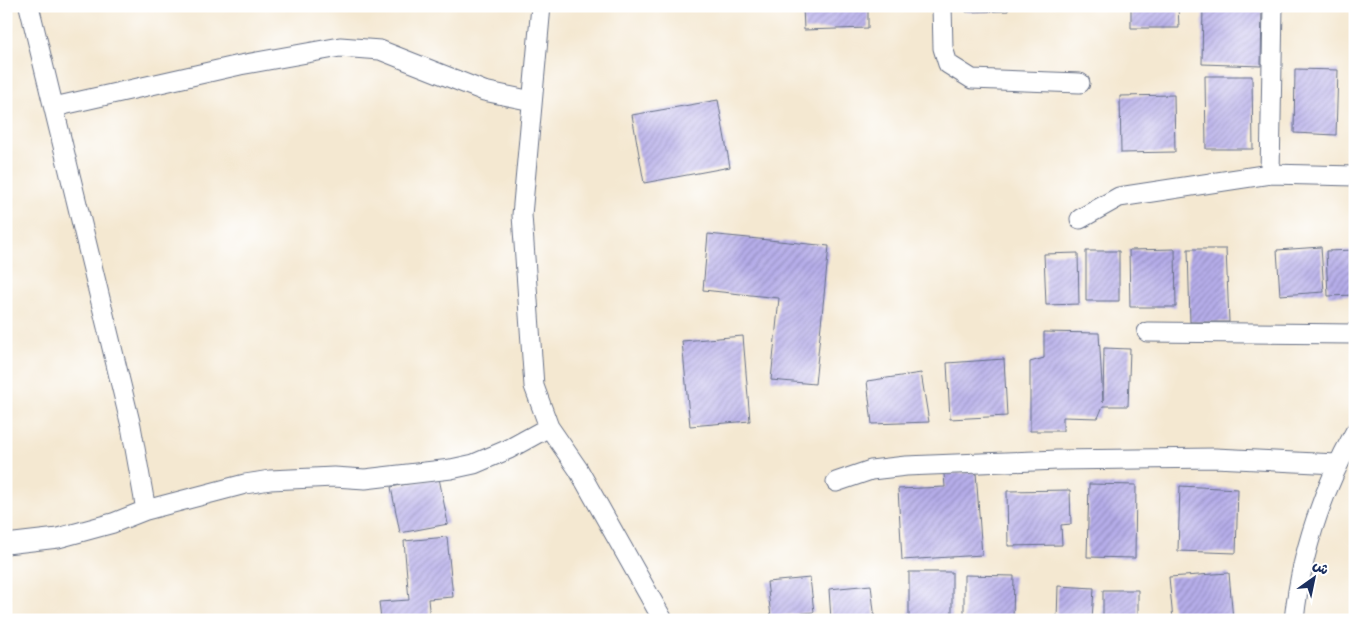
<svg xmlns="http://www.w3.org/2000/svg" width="1361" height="626" viewBox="0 0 1361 626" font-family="Kalam,'Playpen Sans Arabic',sans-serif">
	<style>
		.building { fill: url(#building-hatch) }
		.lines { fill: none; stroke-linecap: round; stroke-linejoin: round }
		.street-casing { stroke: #677086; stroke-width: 21 }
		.street { stroke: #fff; stroke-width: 19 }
	</style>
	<defs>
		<pattern id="building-hatch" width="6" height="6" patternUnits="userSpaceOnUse" patternTransform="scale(1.25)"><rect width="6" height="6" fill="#b6ade9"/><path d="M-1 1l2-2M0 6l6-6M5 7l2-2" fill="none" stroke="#938dc0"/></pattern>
	</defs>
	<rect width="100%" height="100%" fill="#fff"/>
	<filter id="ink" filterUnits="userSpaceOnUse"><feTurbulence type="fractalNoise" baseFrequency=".02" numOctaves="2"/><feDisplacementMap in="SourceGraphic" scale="10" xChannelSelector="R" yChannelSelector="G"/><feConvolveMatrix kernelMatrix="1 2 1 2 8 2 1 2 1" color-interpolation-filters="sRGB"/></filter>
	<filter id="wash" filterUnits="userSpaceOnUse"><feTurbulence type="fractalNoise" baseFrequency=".0096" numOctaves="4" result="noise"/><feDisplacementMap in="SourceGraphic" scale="20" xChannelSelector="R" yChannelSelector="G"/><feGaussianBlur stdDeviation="1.12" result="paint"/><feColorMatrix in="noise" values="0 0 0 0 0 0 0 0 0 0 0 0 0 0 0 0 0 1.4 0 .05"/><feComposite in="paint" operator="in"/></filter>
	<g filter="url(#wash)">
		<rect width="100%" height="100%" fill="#f4e8d1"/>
		<g id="blocks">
			<path class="building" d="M803 6H868V28L804 30Z
				M966 6H1008V11L966 12Z
				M1131 6H1178L1179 28H1131Z
				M1203 6H1262L1261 66 1202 64Z
				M1295 69 1338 70 1336 135 1294 133Z
				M1205 76H1252L1253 149H1206Z
				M1174 95 1175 152 1121 153 1120 96Z
				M718 100 730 167 644 183 632 115Z
				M708 234 829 246 815 384 771 380 779 298 703 290Z
				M1321 247 1324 292 1280 295 1277 250Z
				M1175 249 1176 307H1130L1129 250Z
				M1188 249H1226L1229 322H1190Z
				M1355 250V295L1328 296 1326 251Z
				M1086 251H1119V301H1086Z
				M1078 253 1079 304 1046 305 1044 254Z
				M1044 332 1099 333 1103 402 1104 348 1130 349 1128 406H1103L1098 418 1063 417V431H1030V362L1044 358Z
				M743 336 750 421 690 426 682 341Z
				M1004 359 1007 416 950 419 947 363Z
				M921 373 929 422 872 424 867 381Z
				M976 472 982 555 902 560 898 489 945 487 944 474Z
				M439 478 448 524 400 533 391 487Z
				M1089 484 1136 485 1135 558 1087 557Z
				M1180 486 1238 489 1236 553 1178 551Z
				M1070 490 1071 524 1061 525 1062 545 1008 546 1007 491Z
				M447 537 453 597 428 599 430 620H381L379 602 409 600 404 541Z
				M909 572H952V620H909Z
				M1229 573 1233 620H1173L1169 577Z
				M964 575 1014 576 1013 620H964Z
				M810 578 814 612 771 617 767 582Z
				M871 585 875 620H831L829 589Z
				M1058 586 1094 588 1092 620H1057Z
				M1103 590H1138V620H1103Z"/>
		</g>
	</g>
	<g filter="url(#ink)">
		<use href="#blocks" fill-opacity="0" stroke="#677086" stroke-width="1"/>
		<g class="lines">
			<g class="street-casing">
				<path id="street" d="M29 6 131 426 146 510
					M942 6 943 48 948 64 972 79 1080 83
					M54 107 240 65 340 47 380 50 484 91 532 101
					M1270 174 1273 6
					M1080 219 1119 197 1270 174 1355 176
					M1147 332 1355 334
					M549 427 578 469 663 620
					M836 482 871 470 906 466 1058 460 1215 458 1337 464
					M6 544 58 538 113 523 146 510 245 484 270 480 334 477 365 479 451 469 474 464 509 449 549 427 534 386 522 215 541 6
					M1294 620C1301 553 1322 491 1355 432"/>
			</g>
			<use href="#street" class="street"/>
		</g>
	</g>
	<rect width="1361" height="626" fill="none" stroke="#fff" stroke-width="25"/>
	<g transform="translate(1314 578) rotate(33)" stroke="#ffffff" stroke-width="4" paint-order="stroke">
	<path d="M0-4L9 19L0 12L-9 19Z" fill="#1b2f5e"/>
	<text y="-8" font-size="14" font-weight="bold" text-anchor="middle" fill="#1b2f5e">ش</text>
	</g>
</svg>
